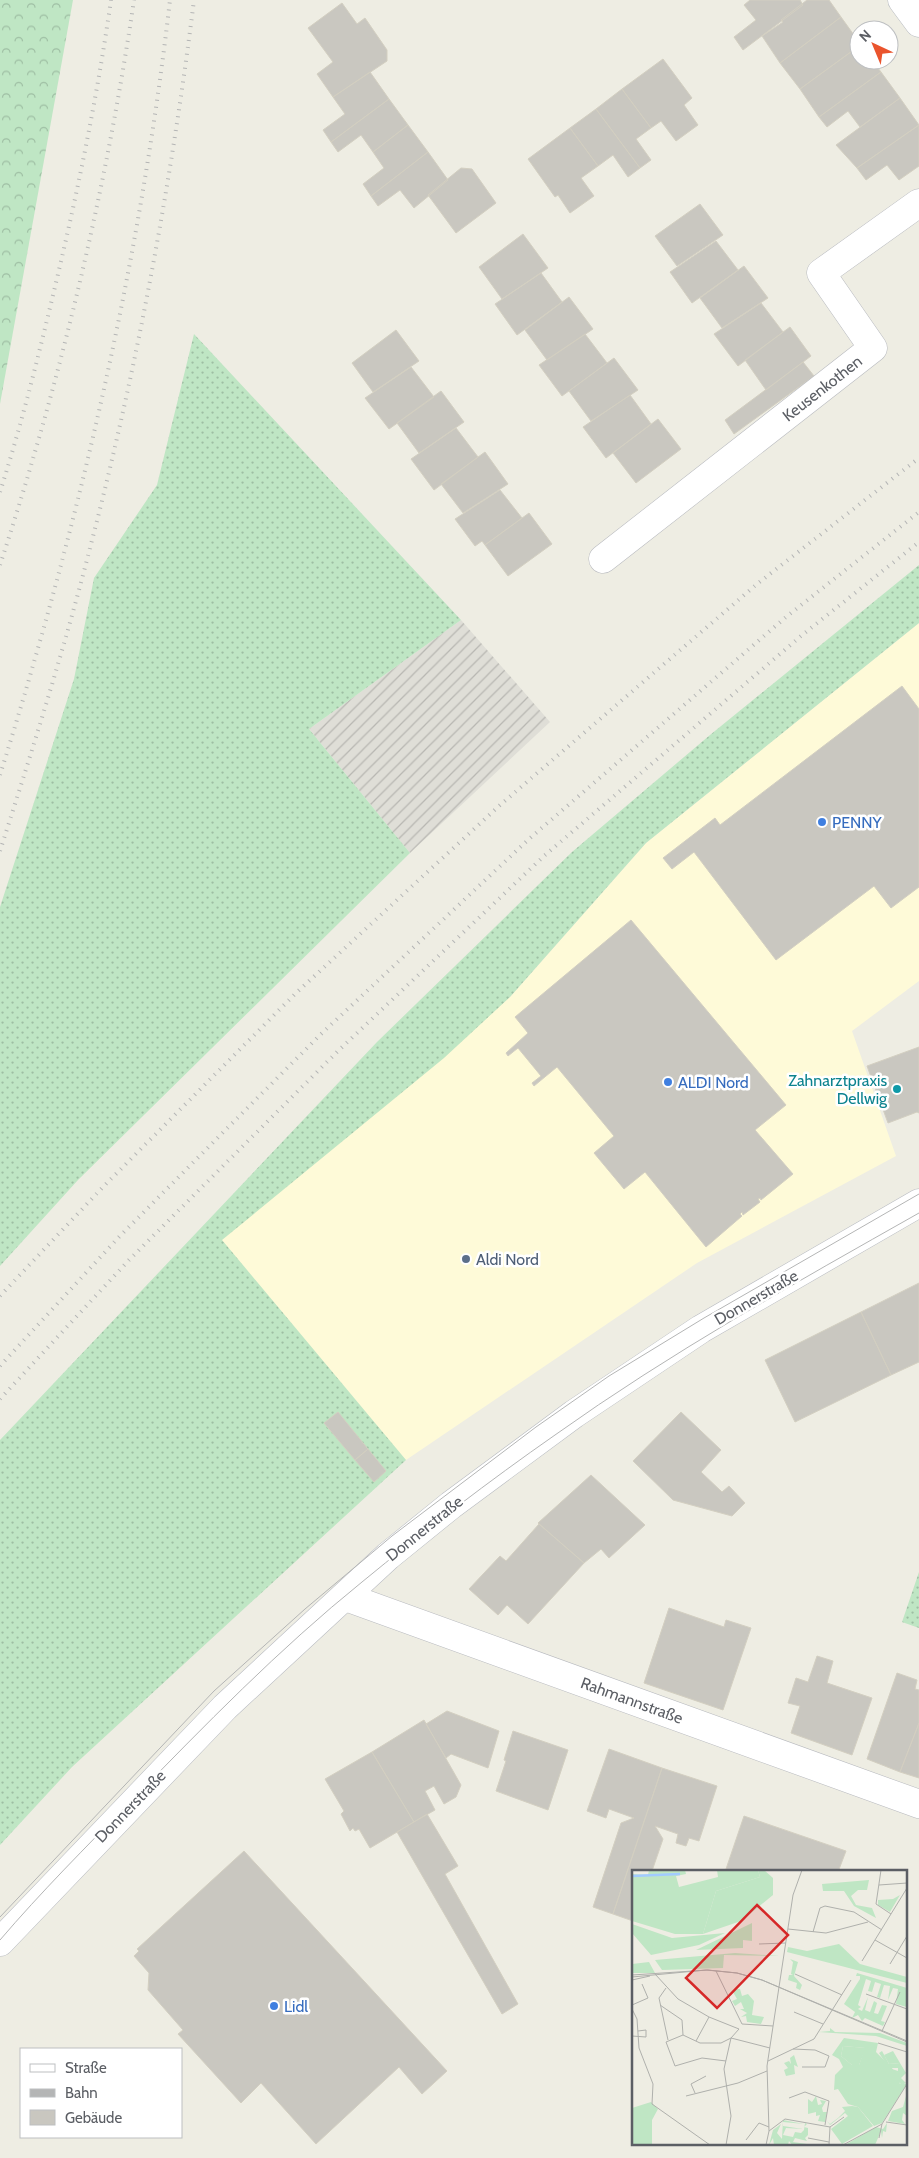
<svg xmlns="http://www.w3.org/2000/svg" width="919" height="2158" viewBox="0 0 919 2158" font-family="Cabin,sans-serif">
	<style>
		.commercial { fill: #fefad8 }
		.industrial { fill: url(#industrial-furrows) }
		.grass { fill: url(#grass-dots) }
		.forest { fill: url(#forest-crowns) }
		.building { fill: #c9c7c0; stroke: #d3cfc1 }
		.lines { fill: none; stroke-linecap: round; stroke-linejoin: round }
		.minor-casing { stroke: #b8babf; stroke-width: 29 }
		.secondary-casing { stroke: #b8bbc1; stroke-width: 29 }
		.minor { stroke: #fff; stroke-width: 28 }
		.secondary { stroke: #fff; stroke-width: 28 }
		.tram { stroke: #b4b5b5; stroke-width: 1 }
		.rail { stroke: #b4b5b5; stroke-width: 4; stroke-dasharray: 1 6; stroke-linecap: butt }
		.shop-dot { fill: #3f7fe0; stroke: #fff; stroke-width: 2 }
		.culture-dot { fill: #0f9aa8; stroke: #fff; stroke-width: 2 }
		.service-dot { fill: #5c6f8a; stroke: #fff; stroke-width: 2 }
		.labels { text-anchor: middle; stroke-width: 5; stroke-linejoin: round; paint-order: stroke }
		.street-label { font-size: 16px; fill: #5b5e64; stroke: #fff }
		.shop-label { font-size: 16px; fill: #366cbe; stroke: #fff; text-anchor: start }
		.culture-label { font-size: 16px; fill: #0d838f; stroke: #fff; text-anchor: end }
		.service-label { font-size: 16px; fill: #4e5e75; stroke: #fff; text-anchor: start }
		.inset-river { fill: none; stroke: #a2cbff; stroke-width: 2.5 }
		.inset-road { fill: none; stroke: #afb0ac; stroke-width: 1 }
		.view { fill: #d62828; fill-opacity: 0.15; stroke: #d62828; stroke-width: 2.5 }
		.inset-edge { fill: none; stroke: #5b5e64; stroke-width: 2.5 }
	</style>
	<defs>
		<pattern id="industrial-furrows" width="10" height="10" patternUnits="userSpaceOnUse" patternTransform="scale(1.25)"><rect width="10" height="10" fill="#dfded7"/><path d="M-1 1l2-2M0 10L10 0M9 11l2-2" fill="none" stroke="#b8b7b2"/></pattern>
		<pattern id="grass-dots" width="8" height="8" patternUnits="userSpaceOnUse" patternTransform="scale(1.25)"><rect width="8" height="8" fill="#bfe6c4"/><path d="M2 2h.1M6 6h.1" fill="none" stroke="#9ebea3" stroke-width="1.8" stroke-linecap="round"/></pattern>
		<pattern id="forest-crowns" width="20" height="18" patternUnits="userSpaceOnUse" patternTransform="scale(1.25)"><rect width="20" height="18" fill="#bfe6c4"/><path d="M2 6a3 3 0 1 1 6 0M12 15a3 3 0 1 1 6 0" fill="none" stroke="#9ebea3"/></pattern>
	</defs>
	<rect width="100%" height="100%" fill="#eeede3"/>
	<path class="commercial" d="M919 623V981L852 1031 896 1156 697 1263 406 1460 214 1241 510 997 646 843Z"/>
	<path class="industrial" d="M461 620 550 722 410 853 309 729Z"/>
	<path class="grass" d="M194 334 461 620 309 729 410 853 78 1180 0 1266V907L74 679 94 578 157 485Z
		M919 565V623L646 843 510 997 444 1058 222 1240 406 1460 72 1767 0 1845V1440L377 1042 572 852 710 735Z
		M919 1572V1628L902 1622Z"/>
	<path class="forest" d="M0 0H73L0 404Z"/>
	<path class="building" d="M750 0H800L803 5 743 50 734 37 756 20 744 5Z
		M807 0H829L841 17 780 63 762 36 783 22 781 20Z
		M342 3 357 24 365 18 387 50V61L333 97 317 74 333 62 308 28Z
		M841 17 859 42V46L800 89 780 63Z
		M859 46V60H872L881 72 819 117 800 89Z
		M663 59 692 98 684 105 698 125 676 141 661 121 651 128 622 89Z
		M370 72 389 99 331 142 323 130 345 114 333 97Z
		M881 72 900 98 860 127 848 111 827 127 819 117Z
		M622 89 651 128 636 139 651 160 640 168 596 109Z
		M900 98 919 125 857 168 836 145Z
		M389 99 408 125 373 152 361 135 338 152 331 142Z
		M596 109 640 168 628 177 613 155 598 166 570 128Z
		M408 125 428 152 371 196 363 184 384 168 373 152Z
		M919 125V166L899 180 887 165 866 180 857 168Z
		M570 128 598 166 581 178 594 196 570 213 558 195 555 197 528 159Z
		M428 152 448 180 414 208 400 190 378 206 371 196Z
		M461 168 472 169 496 203 456 233 428 195Z
		M700 204 723 235 677 266 655 236Z
		M523 234 548 268 502 299 479 267Z
		M716 241 738 270 692 303 670 272Z
		M744 266 768 298 722 328 700 298Z
		M541 273 562 302 517 335 495 304Z
		M569 297 593 329 547 360 525 330Z
		M761 303 783 332 738 366 714 334Z
		M790 327 811 356 766 390 745 360Z
		M396 330 419 361 373 392 352 363Z
		M585 334 607 363 562 396 539 365Z
		M614 358 638 390 591 421 569 391Z
		M803 362 814 376 734 434 725 420Z
		M411 367 434 397 389 429 365 398Z
		M441 391 464 422 419 453 397 423Z
		M630 395 651 424 606 458 583 427Z
		M658 419 681 449 636 483 613 453Z
		M456 428 478 457 434 490 411 459Z
		M485 452 508 484 463 513 441 484Z
		M500 490 522 518 485 545 482 541 475 546 455 519Z
		M529 513 552 544 508 576 485 545Z
		M902 686 919 709V887L891 908 874 886 776 960 694 852 672 869 663 858 715 818 720 825Z
		M631 920 786 1105 755 1130 793 1174 761 1200 760 1198 758 1199 760 1202 743 1215 742 1212 740 1214 742 1216 706 1247 645 1172 624 1189 594 1153 614 1136 557 1067 534 1086 532 1083 541 1076 518 1048 508 1056 506 1053 528 1033 515 1017Z
		M919 1047V1113L917 1112 888 1123 867 1066Z
		M919 1283V1362L891 1375 861 1312Z
		M861 1312 891 1375 795 1422 765 1360Z
		M338 1412 368 1449 355 1460 324 1423Z
		M681 1412 721 1450 701 1472 722 1492 729 1486 745 1503 732 1516 673 1500 633 1461Z
		M368 1449 386 1471 374 1482 355 1460Z
		M591 1475 645 1525 609 1558 601 1549 584 1563 538 1523Z
		M539 1524 584 1563 528 1624 507 1605 498 1615 469 1589 500 1556 506 1561Z
		M669 1608 724 1627 726 1620 751 1628 723 1710 644 1683Z
		M817 1656 833 1661 827 1683 872 1698 852 1755 791 1733 800 1706 788 1703 796 1678 808 1682Z
		M897 1673 917 1680 915 1689 919 1690V1723L900 1772 867 1759Z
		M447 1711 499 1731 488 1768 451 1754 446 1758 426 1724Z
		M424 1720 461 1785 456 1797 444 1804 434 1786 425 1791 435 1810 414 1822 372 1752Z
		M919 1723V1778L900 1772Z
		M513 1731 568 1750 548 1810 496 1791 506 1761 504 1760Z
		M609 1749 662 1768 613 1914 593 1907 621 1823 634 1818 609 1809 606 1818 587 1811Z
		M372 1752 414 1822 370 1848 359 1829 355 1831 353 1828 350 1831 341 1814 344 1811 325 1779Z
		M662 1768 717 1786 699 1841 689 1838 686 1846 676 1843 678 1834 655 1826 663 1839 652 1871 633 1872V1921L613 1914Z
		M427 1814 458 1866 445 1874 518 2004 502 2014 397 1832Z
		M744 1816 846 1851 838 1872H725Z
		M244 1851 447 2071 422 2094 399 2067 316 2144 261 2083 241 2103 178 2034 183 2030 148 1990 149 1973 134 1956 139 1951 137 1949Z"/>
	<g class="lines">
		<g class="minor-casing">
			<path id="minor" d="M603 559 873 348 821 273 919 203
				M346 1597 919 1804"/>
		</g>
		<g class="secondary-casing">
			<path id="secondary" d="M902 0 919 23
				M0 1942 225 1707 388 1556 451 1505 574 1414 701 1329 919 1203"/>
		</g>
		<use href="#minor" class="minor"/>
		<use href="#secondary" class="secondary"/>
		<path class="tram" d="M0 1917 214 1691 305 1609 392 1536 536 1427 609 1376 704 1318 919 1194
			M0 1940C41 1892 86 1847 130 1802 204 1726 279 1649 362 1582 424 1531 489 1481 555 1435 670 1353 795 1283 919 1213"/>
		<path class="rail" d="M0 492C21 426 38 358 54 291 77 195 97 98 111 0
			M0 565C60 382 106 191 134 0
			M0 775C79 523 140 263 170 0
			M0 851C32 751 64 650 90 548 137 368 171 184 194 0
			M0 1296 103 1187 295 994 499 806 757 584 919 458
			M0 1366 118 1238 320 1035 529 839 786 617 919 512
			M0 1399 129 1260 337 1052 544 856 801 636 919 542"/>
	</g>
	<g class="shop-dot">
		<circle cx="822" cy="822" r="5"/>
		<circle cx="668" cy="1082" r="5"/>
		<circle cx="274" cy="2006" r="5"/>
	</g>
	<circle class="culture-dot" cx="897" cy="1089" r="5"/>
	<circle class="service-dot" cx="466" cy="1259" r="5"/>
	<g class="labels">
		<g class="street-label">
			<text transform="translate(822 388) rotate(-38)" y="6">Keusenkothen</text>
			<text transform="translate(756 1297) rotate(-30)" y="6">Donnerstraße</text>
			<text transform="translate(424 1528) rotate(-39)" y="6">Donnerstraße</text>
			<text transform="translate(632 1700) rotate(20)" y="6">Rahmannstraße</text>
			<text transform="translate(130 1806) rotate(-46)" y="6">Donnerstraße</text>
		</g>
		<g class="shop-label">
			<text x="832" y="828">PENNY</text>
			<text x="678" y="1088">ALDI Nord</text>
			<text x="284" y="2012">Lidl</text>
		</g>
		<g class="culture-label">
			<text x="887" y="1086">Zahnarztpraxis<tspan x="887" dy="18">Dellwig</tspan></text>
		</g>
		<g class="service-label">
			<text x="476" y="1265">Aldi Nord</text>
		</g>
	</g>
	<g transform="translate(632 1870)">
		<rect width="275" height="275" fill="#eeede3"/>
		<path d="M17 0H53L54 4 44 6 47 17 86 7 85 0H126L128 7 84 21 71 64H43L0 51V4L16 5ZM268 25 258 42 246 35V30L261 29ZM120 53V71L111 70V78L64 80ZM0 54 40 68 93 63 67 75 19 85 0 63ZM103 83 148 86 92 85 91 98 30 100 23 90ZM158 89 166 92 162 106 170 115 168 120 164 118 165 113 156 110 157 105H161L159 104 161 92ZM17 92 23 103H0V94ZM225 103 275 118V137L264 134 269 120 264 134 266 119 261 118 256 130 258 116 252 115 248 128 245 127 249 114 243 112 240 122 236 121 239 111 234 109 226 135 229 137 226 139 230 141 236 127 233 140 238 142 242 131 245 133 242 143 246 144 250 135 255 136 249 151 253 152 251 156 233 148 230 151 226 145 220 148 223 142 212 134 228 109V106H224ZM104 119H108L110 126 116 124 122 131 120 145 132 147 129 154 115 152 114 146 109 147 115 143 108 139H112L109 132 103 136 100 131 105 129 101 122ZM211 176 234 178 227 195H220L209 186ZM250 181 257 194 268 193 274 203 269 208 274 213 270 215 264 210 259 202 260 199 266 201V198H257L247 183ZM162 185 166 197 162 195 163 204 154 206 152 200 156 198 152 193 157 191 159 194 158 188ZM184 226 186 235 190 234 188 230 194 231 190 238 191 242H195L193 252 186 251 188 245 184 246V242L176 244V229L180 232ZM274 226 275 227V246L271 243 270 250 273 254 256 251 260 241 271 237ZM220 236 226 237 241 256 210 274 199 259 216 246 213 243 198 255 195 251 198 254 206 248 213 241 210 237ZM151 250 172 254 151 252V256L171 259 154 258 151 265 161 267 163 262 169 263 172 260 173 253 175 254 172 257 176 258V265L173 268 175 271 163 268 161 272 182 275H160L157 271 156 275H142L141 268 137 275 141 260 149 254 145 263 150 269ZM255 253 254 262 251 261 250 268 255 269 250 268 249 261 243 275H213L244 257 251 259Z" fill="#bfe6c4"/>
		<path d="M126 0H132L141 8V25L109 51 71 64 84 21 128 7ZM237 10 235 20H226L219 26 224 35 240 38 244 48 222 36 212 21H191L190 14ZM198 158 203 162 248 163 275 173V176L244 166 187 162 198 161ZM261 181 268 193 257 194 252 185ZM19 232 26 239 20 250V275H0V238Z" fill="#bfe6c4"/>
		<path d="M207 74 228 94 275 107V113L155 82 156 77 175 81ZM212 168 246 173 244 182 260 198 268 214H275L250 253 242 256 226 237 216 234 206 219 202 220 203 205 211 197 207 189 200 185ZM211 176 233 178 227 195H220L209 186Z" fill="#bfe6c4" fill-rule="evenodd"/>
		<path class="inset-river" d="M0 6 48 4"/>
		<path class="inset-road" d="M249 0 244 34 259 44M247 15 275 13M156 59 194 63 236 52M181 62 188 38 193 36 222 42 250 60M243 70 275 88M127 74 154 73M230 91 275 18M258 94 275 66M84 101 110 154 141 156M23 104 46 129 77 147 107 159 99 168 92 199 99 246 94 275M163 104 210 125M0 105 76 100 105 103 130 110 275 172M0 107 74 100 105 103 130 110 275 171M0 110 18 106M34 118 27 128 36 170M234 124 275 139M0 135 16 128 10 114M28 135 50 150 51 165M0 139 5 149 7 178 21 214 20 234 78 275M162 142 191 154M250 161 268 122M0 166 14 167V160L6 161M64 171 77 147M246 173 275 182M161 179 183 180 197 186 193 197H170M94 191 70 188 43 196 34 172 51 165 68 173H89L99 168 138 178M136 191 182 169 219 110M63 223 59 214 74 206M54 226 106 213 135 201M157 228 173 222 197 231 193 255M254 252 275 255M137 261 153 249 198 257 212 247M176 268 197 272M247 268 250 254 275 214M114 270 127 253 137 257M134 275 137 261 135 196 161 25 170 0M197 275 198 257M211 275 250 254"/>
		<path class="view" d="M125 35 156 65 85 138 54 108Z"/>
		<rect width="275" height="275" class="inset-edge"/>
	</g>
	<rect x="20" y="2048" width="162" height="90" fill="#ffffff" stroke="#bdbfc1"/>
	<rect x="30" y="2064" width="25" height="8" fill="#ffffff" stroke="#bdbfc1"/>
	<text x="65" y="2073" font-size="15" fill="#5b5e64">Straße</text>
	<rect x="30" y="2089" width="25" height="8" fill="#b4b5b5" stroke="#bdbfc1"/>
	<text x="65" y="2098" font-size="15" fill="#5b5e64">Bahn</text>
	<rect x="30" y="2110" width="25" height="15" fill="#c9c7c0" stroke="#bdbfc1"/>
	<text x="65" y="2123" font-size="15" fill="#5b5e64">Gebäude</text>
	<g transform="translate(874 45) rotate(316)"><circle r="24" fill="#ffffff" stroke="#bdbfc1"/>
	<path d="M0-4L9 19L0 12L-9 19Z" fill="#ea542d"/>
	<text y="-8" font-size="14" font-weight="bold" text-anchor="middle" fill="#5b5e64">N</text>
	</g>
</svg>
